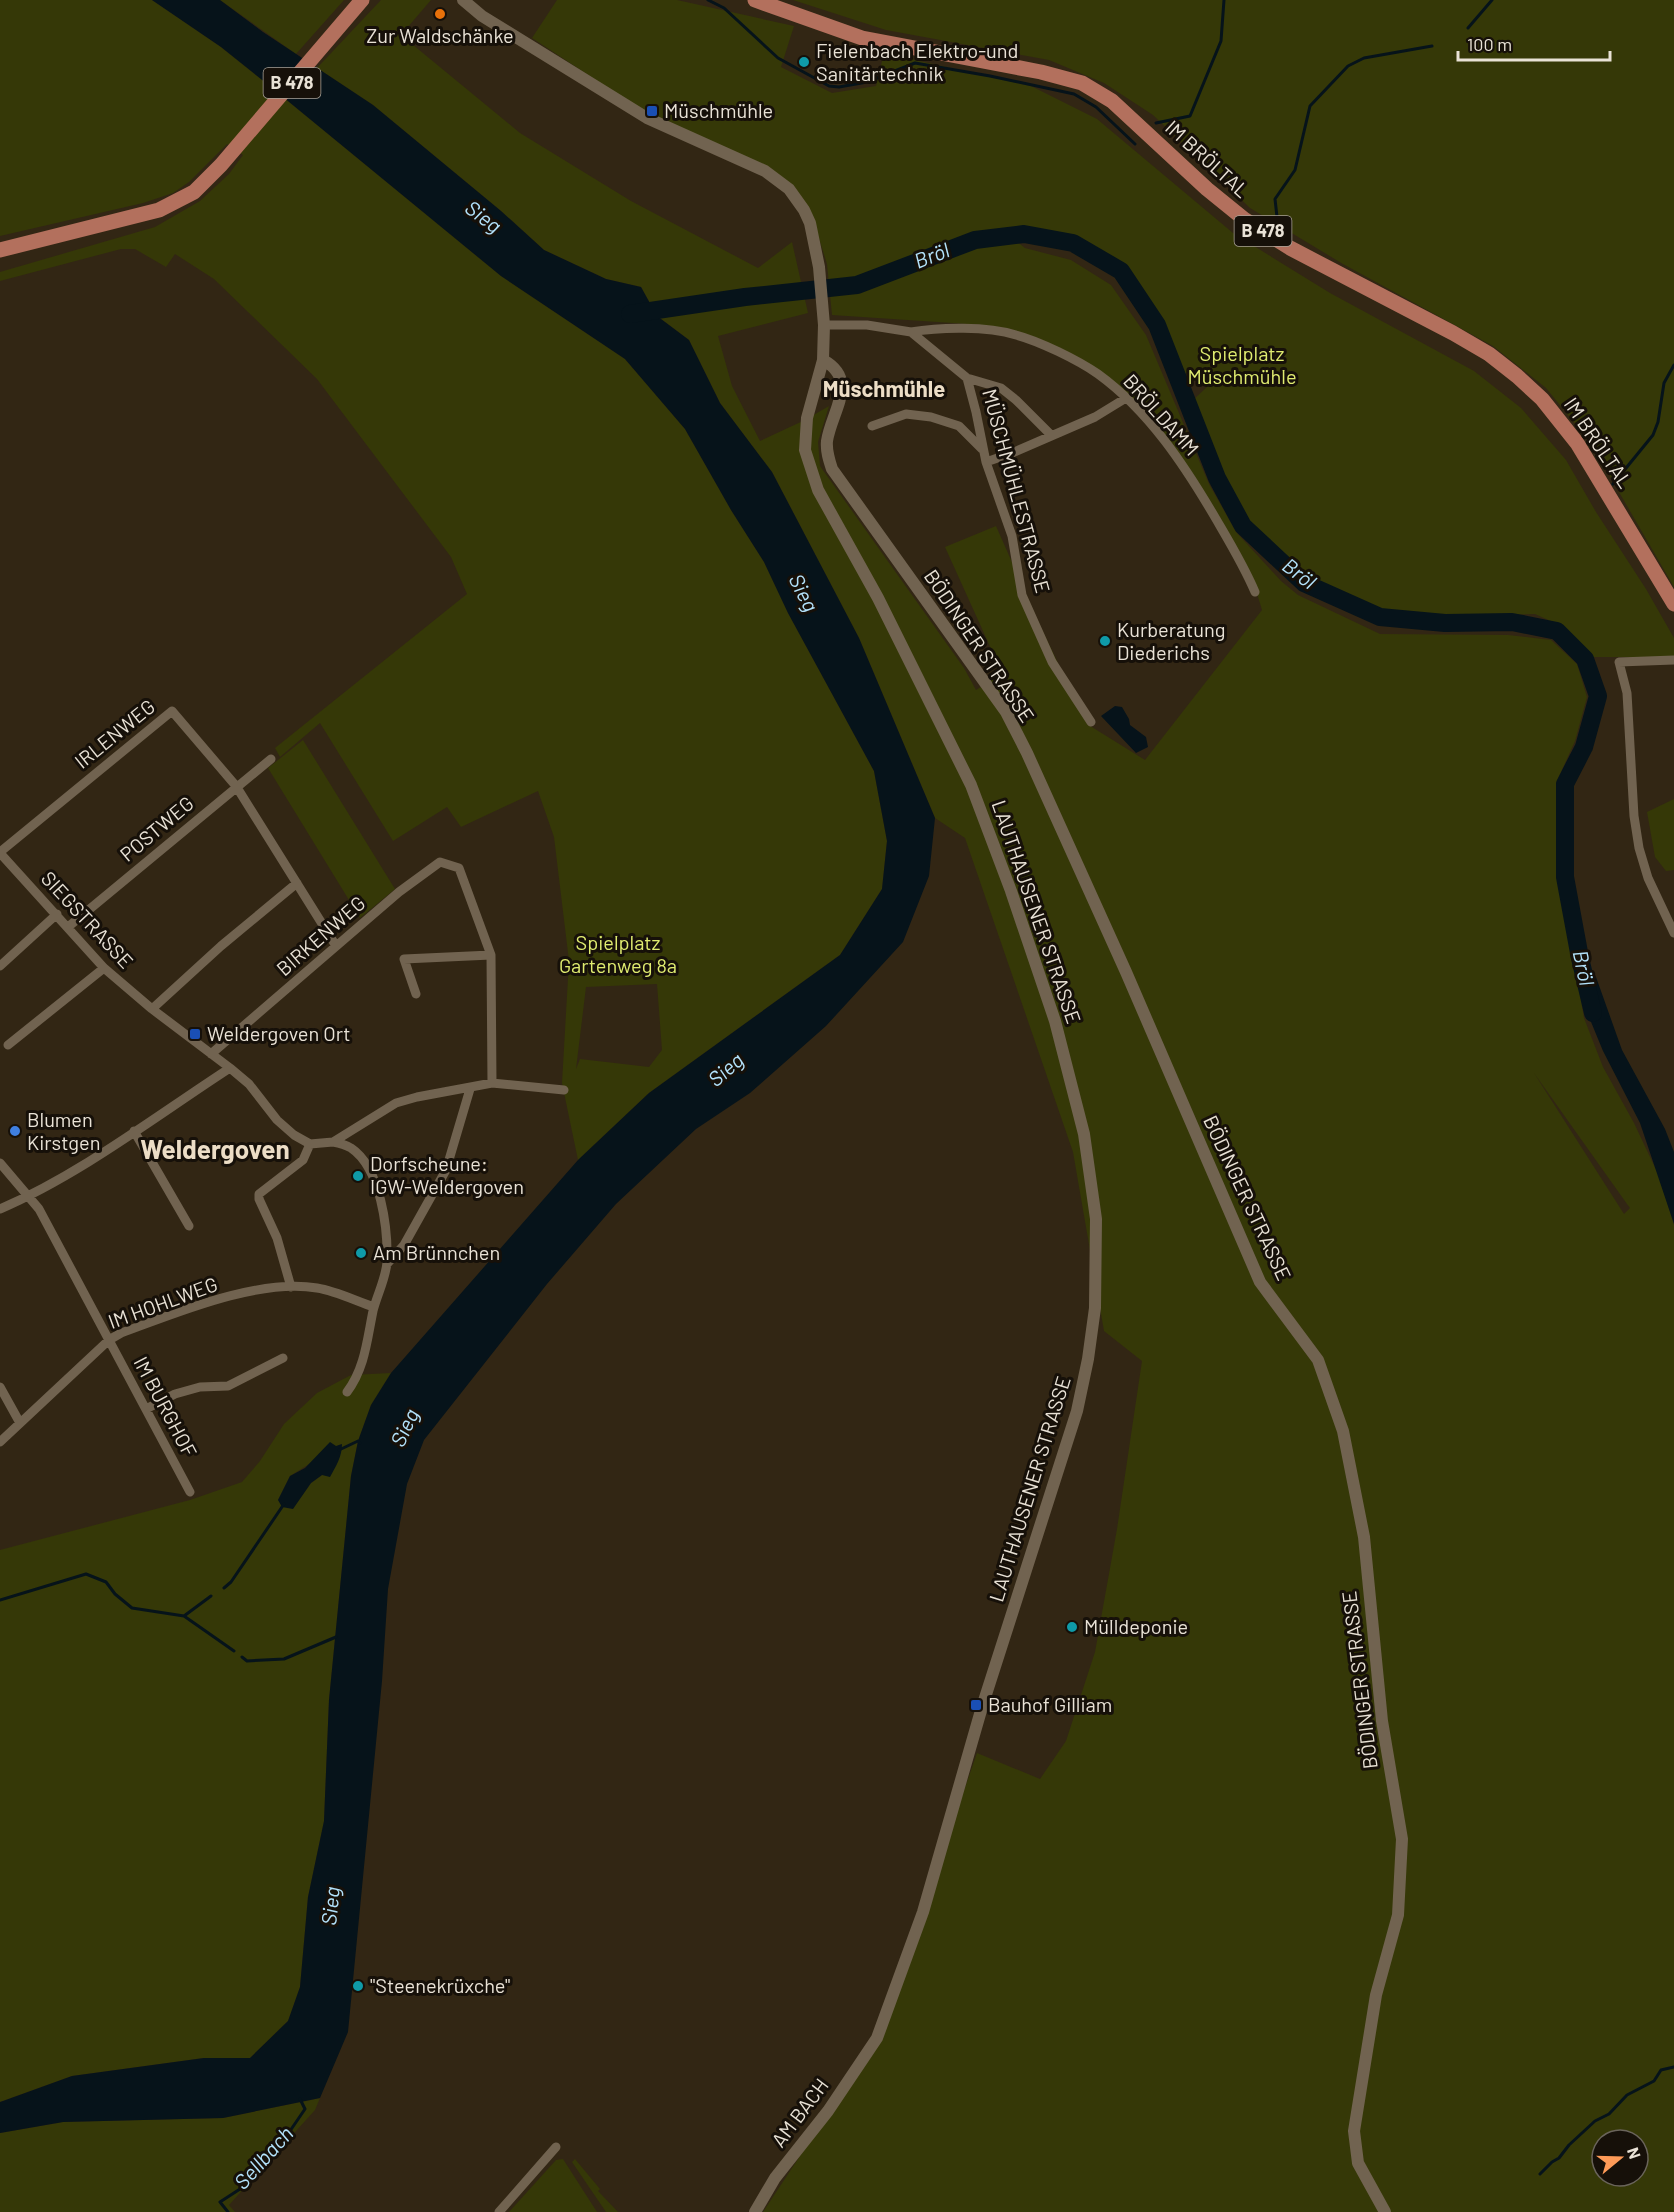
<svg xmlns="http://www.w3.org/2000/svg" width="1674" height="2212" viewBox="0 0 1674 2212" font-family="Barlow,sans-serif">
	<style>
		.green { fill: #353807; fill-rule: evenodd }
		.water { fill: #06131a }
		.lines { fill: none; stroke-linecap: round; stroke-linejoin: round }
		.stream { stroke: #06131a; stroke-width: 3 }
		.river { stroke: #06131a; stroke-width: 18 }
		.minor { stroke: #716350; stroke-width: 9 }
		.tertiary { stroke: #716350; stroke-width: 12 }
		.primary { stroke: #b3705d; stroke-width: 15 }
		.food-dot { fill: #e8710a; stroke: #161009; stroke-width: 2 }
		.culture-dot { fill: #0f9aa8; stroke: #161009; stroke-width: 2 }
		.transit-dot { fill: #1a4fb4; stroke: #161009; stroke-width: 2 }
		.shop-dot { fill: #3f7fe0; stroke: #161009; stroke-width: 2 }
		.labels { text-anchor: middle; stroke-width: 6; stroke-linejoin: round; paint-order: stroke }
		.shield { fill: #161009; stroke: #aaa398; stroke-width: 1.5 }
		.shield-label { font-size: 18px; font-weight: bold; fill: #e9e2d6 }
		.poi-label { font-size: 20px; fill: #e9e2d6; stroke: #161009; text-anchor: start }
		.street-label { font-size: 20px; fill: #e9e2d6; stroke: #161009 }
		.park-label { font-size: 20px; fill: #e0ec70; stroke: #161009 }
		.water-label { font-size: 21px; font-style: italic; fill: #b3e2fb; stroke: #161009 }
		.quarter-label { font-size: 22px; font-weight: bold; fill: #ecddc6; stroke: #161009 }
		.district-label { font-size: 26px; font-weight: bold; fill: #ecddc6; stroke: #161009 }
	</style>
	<rect width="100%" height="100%" fill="#322614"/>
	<path class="green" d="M0 0H152L221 47 266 83 501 276 625 359 685 429 731 510 764 562 788 613 874 771 887 841 882 889 840 955 649 1093 578 1160 562 1083 569 961 554 837 538 791 461 827 447 807 393 841 320 723 280 757 275 748 467 594 451 557 317 379 214 279 175 254 166 267 135 249H121L0 281V272L155 227 200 201 229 174 243 155 227 144 189 182 173 193 143 203 0 236ZM657 984 662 1050 649 1067 580 1059 576 1069 586 987Z
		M220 0H344L296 54Z
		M381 0H431L401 35 520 133 631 201 758 268 792 242 808 313 718 336 732 386 760 441 805 420 829 406 818 442 820 466 964 668 976 690 1002 673 945 547 996 526 1039 623 1087 724 1145 760 1262 610 1255 587 1247 569 1136 404 1057 349 983 325 832 315 827 264 812 216 793 189 637 107 532 38 557 0H677L794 26 781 67 832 93 876 86 884 53 1031 86 1097 119 1233 233 1330 293 1474 371 1521 408 1566 460 1596 512 1646 589 1674 638V657H1593L1564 627 1535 614 1442 617 1380 612 1308 581 1246 525 1222 474 1192 401 1207 387 1186 373 1180 375 1161 326 1123 270 1075 238 1024 229H1001L1025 248 1071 260 1111 285 1146 335 1209 484 1236 532 1281 581 1298 595 1380 634 1508 635 1551 640 1577 664 1587 697 1575 741 1556 783 1560 876 1574 960 1584 1018 1603 1067 1634 1123 1659 1176 1674 1225V2212H763L878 2038 977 1753 1040 1779 1066 1741 1095 1652 1117 1529 1142 1361 1104 1331 1073 1152 965 838 935 818 859 638 772 472 720 403 689 340 657 316 641 287 606 279 544 250 501 211 373 105 317 68ZM1534 1073 1627 1204 1630 1208 1624 1214ZM1602 2140H1638V2176H1602Z
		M793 0H1674V587L1590 442 1546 388 1493 346 1343 264 1250 208 1153 115 1104 83 1049 60 886 30Z
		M303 740 395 889 360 918 268 768Z
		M1674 799V870L1666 871 1655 857 1647 812Z
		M391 1373 371 1405 358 1441 351 1476 329 1700 324 1821 308 1897 300 1987 288 2021 250 2058H204L72 2076 0 2102V1550L190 1500 242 1482 260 1461 284 1424 317 1393 351 1375ZM341 1444 322 1475 311 1483 293 1508 278 1500 290 1476Z
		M320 2098 315 2110 229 2205 235 2212H0V2133L63 2122 223 2118Z
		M563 2159 597 2212H509L556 2160Z
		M575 2159 600 2189 598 2191 618 2212H606L572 2162Z"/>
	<path class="water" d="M152 0H220L263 32 373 105 501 211 544 250 606 279 641 287 657 316 689 340 720 403 772 472 859 638 935 818 929 876 903 942 826 1026 750 1093 696 1129 616 1204 547 1284 424 1440 407 1484 388 1589 382 1681 348 2032 320 2098 223 2118 63 2122 0 2133V2102L3 2101 72 2076 204 2058H250L288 2021 300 1987 308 1897 324 1821 329 1700 351 1476 358 1441 371 1405 391 1373 578 1160 649 1093 840 955 882 889 887 841 874 771 788 613 764 562 731 510 685 429 625 359 501 276 266 83 221 47Z
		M1115 706 1122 707 1129 719 1130 725 1146 737 1148 747 1136 753 1101 716Z
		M1596 977 1622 1050 1665 1129 1674 1152V1224L1640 1123 1603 1051 1582 1000Z
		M330 1442 336 1446 342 1444C342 1457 336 1466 330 1477L322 1475 311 1483 293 1509 282 1507 278 1500 290 1476 305 1468Z"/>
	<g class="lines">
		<path class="stream" d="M708 0 724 8 778 58 829 86 839 87 867 82 915 63 990 76 1074 94 1096 107 1135 144
			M1468 28 1492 0
			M1156 123 1190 116 1221 41 1224 0
			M1277 217 1275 199 1295 170 1310 106 1348 66 1364 58 1432 46
			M1613 484 1653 435 1658 422 1664 383 1674 365
			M339 1450 358 1441 360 1443
			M224 1588 231 1582 284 1504
			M0 1600 86 1574 106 1582 115 1594 132 1608 184 1616 211 1596
			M184 1616 234 1651
			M242 1657 247 1661 284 1659 336 1637
			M1540 2174 1552 2162 1559 2158 1569 2145 1595 2121 1609 2114 1627 2095 1654 2081 1661 2070 1674 2067
			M228 2212 220 2202 240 2189 265 2160 279 2147 305 2109 300 2099"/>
		<path class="river" d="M630 314 745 297 857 285 975 240 1024 234 1073 243 1121 271 1157 325 1217 478 1243 526 1304 583 1380 617 1445 623 1512 622 1557 631 1585 659 1598 696 1584 747 1565 784V877L1580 958 1593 1013"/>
		<path class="minor" d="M824 325H867L911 332 967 378 976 412 986 462 1012 536 1022 595 1052 662 1091 722
			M911 332C940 327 987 326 1016 335 1039 341 1078 360 1098 374 1149 411 1185 466 1216 519 1230 543 1244 566 1255 592
			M967 378 1001 388 1016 400 1051 435
			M872 426 906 414 931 417 959 426 982 449
			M986 462 1012 453 1095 417 1126 398
			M1674 660 1619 662 1627 693 1634 816 1639 848 1648 878 1674 933
			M0 852 172 711 236 786 336 946
			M0 853 104 968 152 1009 230 1068 249 1084 277 1120 294 1135 310 1144 333 1142 396 1103 417 1097 492 1083 564 1090
			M68 927 271 759
			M0 966 57 914
			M416 994 404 959 491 955
			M152 1009 221 946 297 883
			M8 1045 104 968
			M211 1054 399 892 440 862 459 868 491 955 492 1083
			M134 1131 189 1226
			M333 1142C339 1143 346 1145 351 1148 381 1168 388 1229 387 1262 386 1278 377 1295 373 1311 367 1340 365 1368 347 1392
			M0 1163 39 1209 190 1492
			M0 1209C81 1174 156 1116 230 1068
			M387 1264 404 1245 446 1170 470 1089
			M291 1287 277 1238 259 1199V1194L303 1160 310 1144
			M0 1387 20 1423
			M146 1409 175 1394 200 1387 228 1386 283 1358
			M0 1442 109 1340 121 1333C176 1313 258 1278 317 1288 336 1291 356 1301 374 1307
			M499 2212 556 2147"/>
		<path class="tertiary" d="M463 0 482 16 647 118 765 171 789 189 804 210 810 223 819 267 824 325 823 360 807 418 805 450 818 490 878 598 971 785 1011 891 1055 1021 1084 1134 1096 1219 1095 1308 1088 1359 1077 1411 982 1707 923 1912 877 2038 828 2111 775 2178 755 2212
			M823 360C860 380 831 412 827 441 826 451 829 460 832 469L1006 712 1027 753 1126 972 1260 1282 1318 1360 1343 1431 1364 1537 1382 1721 1402 1839 1398 1915 1376 1995 1354 2131 1358 2163 1385 2212"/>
		<path class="primary" d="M755 0 862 38 1041 72 1082 83 1112 101 1207 189 1244 219 1290 248 1453 333 1489 354 1517 376 1542 399 1577 443 1674 604
			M0 250 159 210 194 192 221 165 362 0"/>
	</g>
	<circle class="food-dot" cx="440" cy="14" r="6"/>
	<g class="culture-dot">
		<circle cx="804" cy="62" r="6"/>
		<circle cx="1105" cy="641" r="6"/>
		<circle cx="358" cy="1176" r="6"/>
		<circle cx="361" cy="1253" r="6"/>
		<circle cx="1072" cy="1627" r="6"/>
		<circle cx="358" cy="1986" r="6"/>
	</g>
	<g class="transit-dot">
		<rect x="646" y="105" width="12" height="12" rx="3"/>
		<rect x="189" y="1028" width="12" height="12" rx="3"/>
		<rect x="970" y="1699" width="12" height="12" rx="3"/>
	</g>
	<circle class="shop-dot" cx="15" cy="1131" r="6"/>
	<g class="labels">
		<g class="shield">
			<rect x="263.5" y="68" width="57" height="30" rx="4.5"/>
			<rect x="1234.5" y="216" width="57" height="30" rx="4.5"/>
		</g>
		<g class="shield-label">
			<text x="292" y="89">B 478</text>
			<text x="1263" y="237">B 478</text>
		</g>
		<g class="poi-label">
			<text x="440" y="43" text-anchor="middle">Zur Waldschänke</text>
			<text x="816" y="58">Fielenbach Elektro-und<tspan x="816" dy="23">Sanitärtechnik</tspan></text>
			<text x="664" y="118">Müschmühle</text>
			<text x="1117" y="637">Kurberatung<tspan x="1117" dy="23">Diederichs</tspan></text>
			<text x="207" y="1041">Weldergoven Ort</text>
			<text x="27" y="1127">Blumen<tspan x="27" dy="23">Kirstgen</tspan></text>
			<text x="370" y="1171">Dorfscheune:<tspan x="370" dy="23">IGW-Weldergoven</tspan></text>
			<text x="373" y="1260">Am Brünnchen</text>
			<text x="1084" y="1634">Mülldeponie</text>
			<text x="988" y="1712">Bauhof Gilliam</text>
			<text x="370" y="1993">"Steenekrüxche"</text>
		</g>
		<g class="street-label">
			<text transform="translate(1207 159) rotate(42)" y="7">IM BRÖLTAL</text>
			<text transform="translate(1161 415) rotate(48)" y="7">BRÖLDAMM</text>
			<text transform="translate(1598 443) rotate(56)" y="7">IM BRÖLTAL</text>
			<text transform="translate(1016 491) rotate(75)" y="7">MÜSCHMÜHLESTRASSE</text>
			<text transform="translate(979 646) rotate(56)" y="7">BÖDINGER STRASSE</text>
			<text transform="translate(115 734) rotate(-39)" y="7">IRLENWEG</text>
			<text transform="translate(157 829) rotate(-40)" y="7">POSTWEG</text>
			<text transform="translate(1036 912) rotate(71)" y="7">LAUTHAUSENER STRASSE</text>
			<text transform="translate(87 920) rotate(47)" y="7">SIEGSTRASSE</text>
			<text transform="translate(321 936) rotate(-41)" y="7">BIRKENWEG</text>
			<text transform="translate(1247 1198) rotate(65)" y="7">BÖDINGER STRASSE</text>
			<text transform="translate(163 1303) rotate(-20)" y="7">IM HOHLWEG</text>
			<text transform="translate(165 1407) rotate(62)" y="7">IM BURGHOF</text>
			<text transform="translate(1030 1489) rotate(-73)" y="7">LAUTHAUSENER STRASSE</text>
			<text transform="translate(1360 1680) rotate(-97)" y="7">BÖDINGER STRASSE</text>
			<text transform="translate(800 2113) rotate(-53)" y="7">AM BACH</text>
		</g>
		<g class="park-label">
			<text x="1242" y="361">Spielplatz<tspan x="1242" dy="23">Müschmühle</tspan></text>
			<text x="618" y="950">Spielplatz<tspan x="618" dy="23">Gartenweg 8a</tspan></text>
		</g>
		<g class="water-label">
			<text transform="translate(483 217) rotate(37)" y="7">Sieg</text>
			<text transform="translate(932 256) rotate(-21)" y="7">Bröl</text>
			<text transform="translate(1299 574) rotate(37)" y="7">Bröl</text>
			<text transform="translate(803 593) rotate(63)" y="7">Sieg</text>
			<text transform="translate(1583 968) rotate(78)" y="7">Bröl</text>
			<text transform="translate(726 1070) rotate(-41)" y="7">Sieg</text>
			<text transform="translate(405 1428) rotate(-65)" y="7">Sieg</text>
			<text transform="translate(331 1906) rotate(-84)" y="7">Sieg</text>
			<text transform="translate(264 2158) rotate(-48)" y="7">Sellbach</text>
		</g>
		<g class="quarter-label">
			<text x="884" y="397">Müschmühle</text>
		</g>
		<g class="district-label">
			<text x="215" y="1159">Weldergoven</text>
		</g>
	</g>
	<g transform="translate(1620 2158) rotate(71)"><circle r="28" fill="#161009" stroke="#6a645b" stroke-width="1.5"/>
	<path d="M0-4.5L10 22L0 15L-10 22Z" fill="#fe9b58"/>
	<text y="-9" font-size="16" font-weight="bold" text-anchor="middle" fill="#e9e2d6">N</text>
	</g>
	<path d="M1458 51v9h152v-9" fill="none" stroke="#e9e2d6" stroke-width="3"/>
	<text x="1467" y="51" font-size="18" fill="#e9e2d6" stroke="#161009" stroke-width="4.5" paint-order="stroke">100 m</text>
</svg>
